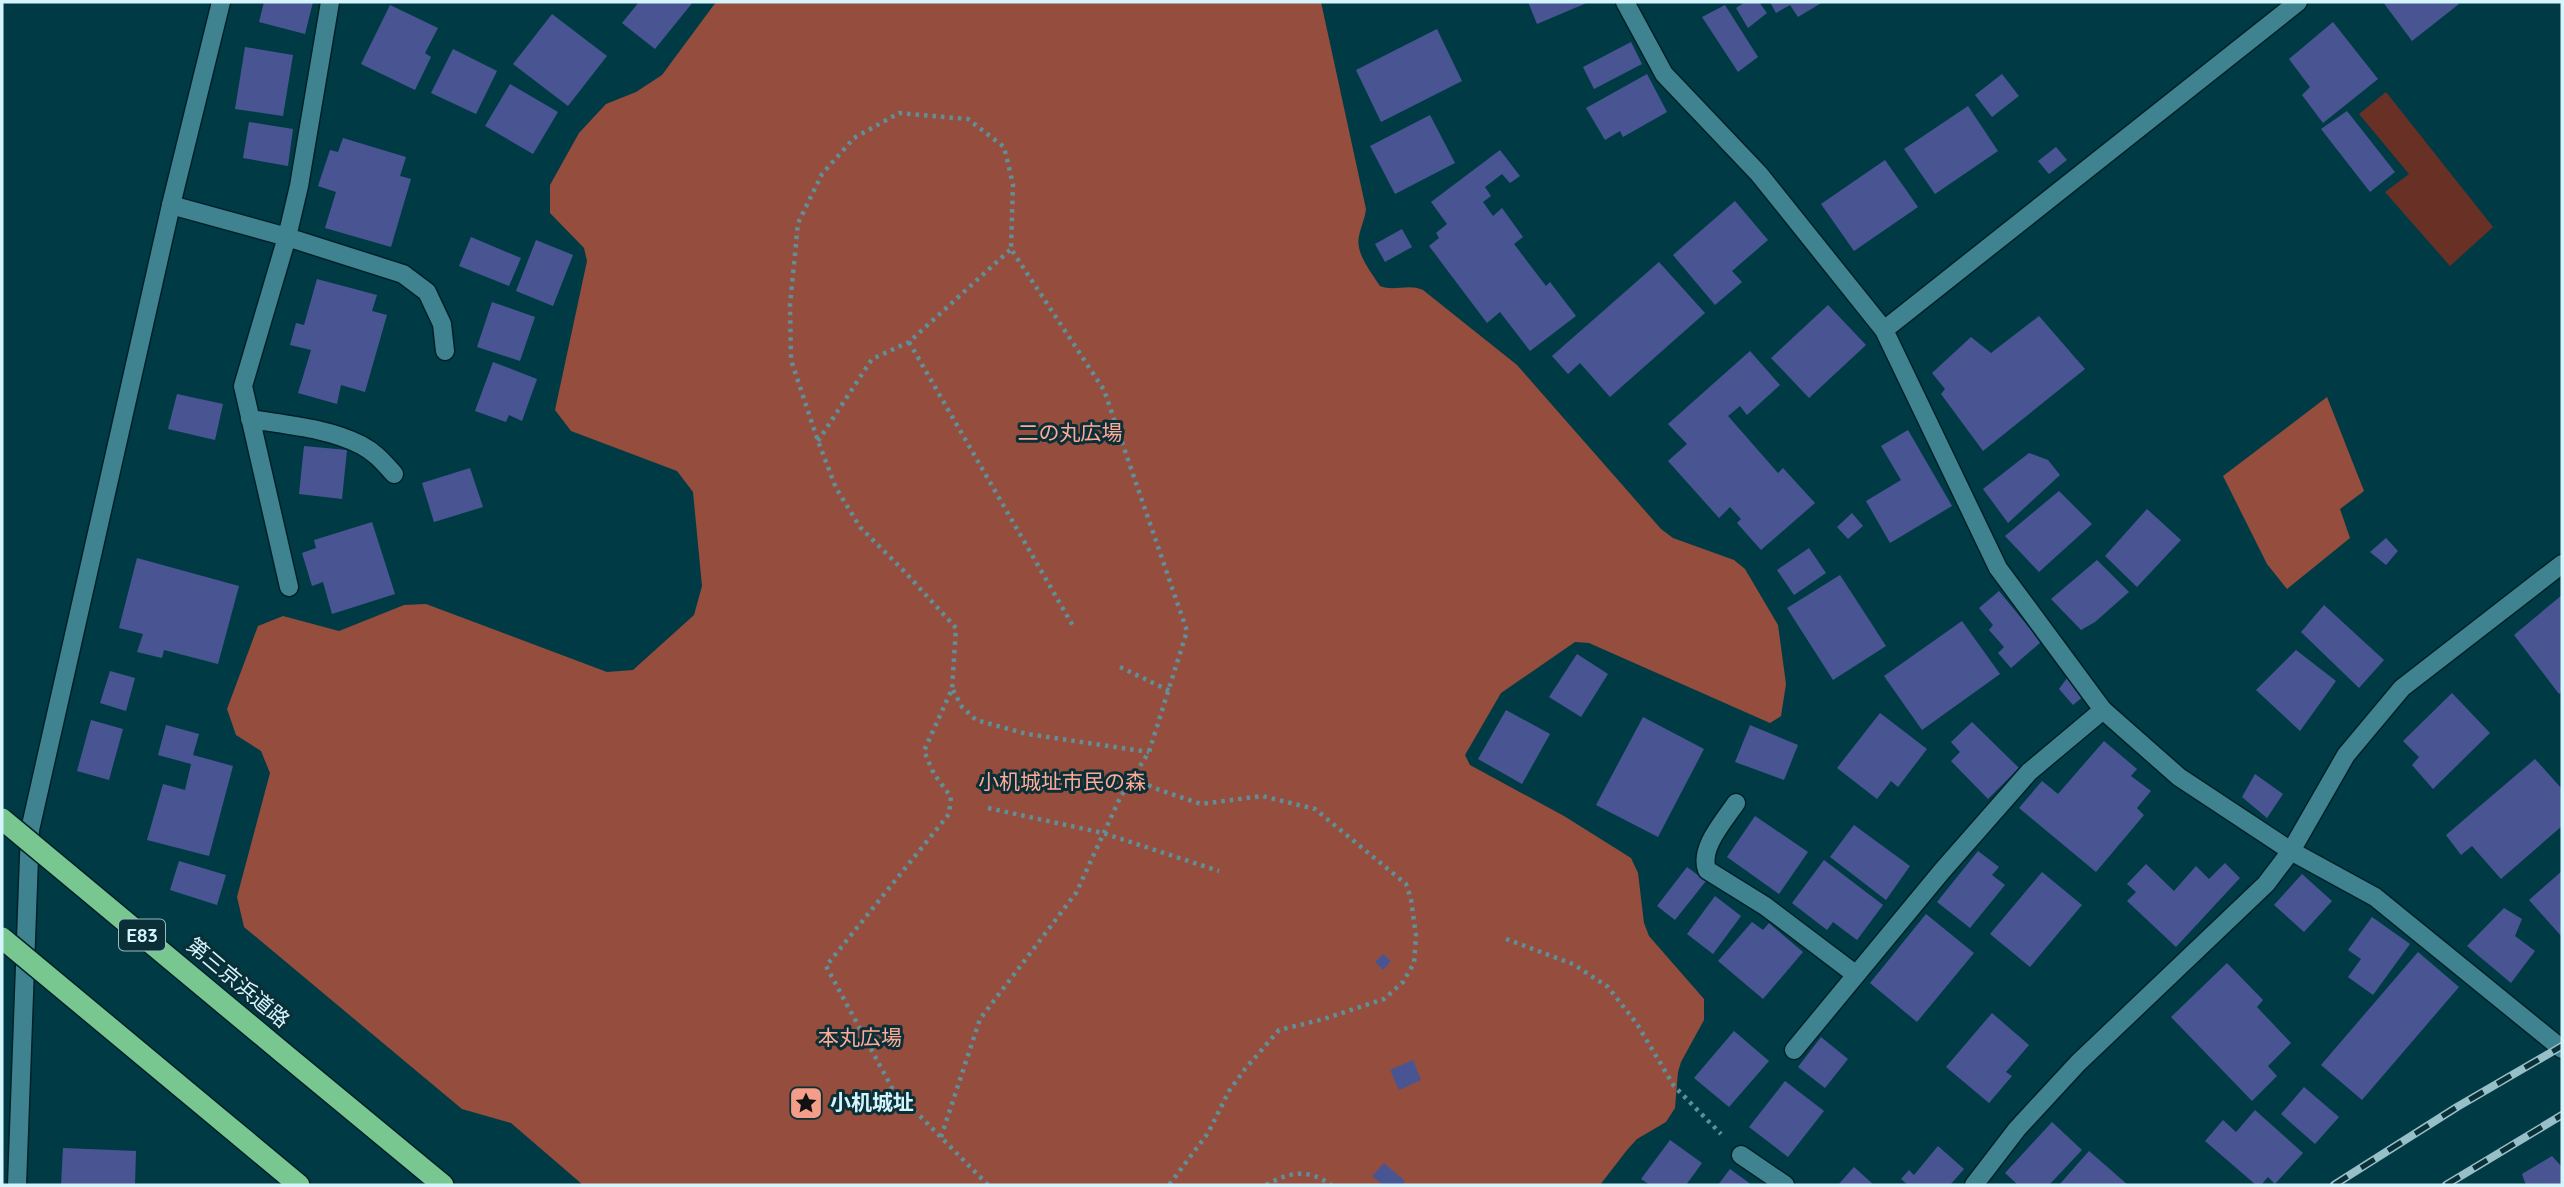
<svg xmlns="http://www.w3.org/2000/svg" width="2564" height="1187" viewBox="0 0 2564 1187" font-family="Quicksand,'Noto Sans JP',sans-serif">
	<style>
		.green { fill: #693025 }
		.forest { fill: #954d3d }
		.building { fill: #485592 }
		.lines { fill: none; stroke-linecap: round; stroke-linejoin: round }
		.service-casing { stroke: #002128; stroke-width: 21 }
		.minor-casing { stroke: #002128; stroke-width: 21 }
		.tertiary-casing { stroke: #002128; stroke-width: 21 }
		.motorway-casing { stroke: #002128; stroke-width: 24 }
		.path { stroke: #608f98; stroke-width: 4.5; stroke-dasharray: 3.5 5; stroke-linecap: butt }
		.service { stroke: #3f8290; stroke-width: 18 }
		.minor { stroke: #3f8290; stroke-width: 18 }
		.tertiary { stroke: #3f8290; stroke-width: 18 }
		.motorway { stroke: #78c791; stroke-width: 21 }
		.rail-casing { stroke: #97bfc7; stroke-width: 8 }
		.rail { stroke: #0a2f37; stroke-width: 5; stroke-dasharray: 16; stroke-linecap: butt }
		.motorway-bridge-casing { stroke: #002128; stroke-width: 24; stroke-linecap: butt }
		.motorway-bridge { stroke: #78c791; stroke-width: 21 }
		.labels { text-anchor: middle; stroke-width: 6; stroke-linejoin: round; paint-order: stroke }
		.shield { fill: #0a2f37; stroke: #98bac2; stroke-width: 2 }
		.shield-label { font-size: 19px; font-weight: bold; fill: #d5f5fd }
		.park-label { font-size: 21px; fill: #ffaa97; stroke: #0a2f37 }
		.street-label { font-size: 21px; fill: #d5f5fd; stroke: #0a2f37 }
		.poi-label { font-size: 21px; font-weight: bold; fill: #d5f5fd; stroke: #0a2f37; text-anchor: start }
	</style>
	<rect width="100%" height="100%" fill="#003b45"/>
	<path class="green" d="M2386 92 2493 227 2450 266 2385 192 2409 174 2359 114Z"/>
	<path class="forest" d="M716 2H1321L1366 209C1365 219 1361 226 1359 236 1355 253 1371 272 1380 286 1395 292 1408 283 1423 290L1517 365 1661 529 1673 538 1734 560 1745 569 1778 625 1786 684 1781 716 1770 723 1589 643 1575 642 1501 693 1465 755 1470 765 1564 816 1631 858 1638 873 1644 923 1649 936 1704 999V1020L1681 1062 1678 1072 1675 1108 1666 1122 1637 1139 1627 1150 1600 1185H583L511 1123 462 1109 244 927 237 897 270 773 261 751 236 735 227 709 258 626 283 616 339 631 404 605 426 604 607 672 633 670 694 615 702 586 693 492 677 471 571 431 555 410 587 261 584 248 550 213V185L579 133 606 104 636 92 662 75Z
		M2327 397 2364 491 2340 509 2350 538 2287 589 2267 564 2223 476Z"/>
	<path class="building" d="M264 2H313L305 34 259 22Z
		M639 2H693L655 49 622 23Z
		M1528 2H1589L1537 24Z
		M1745 2H1759L1767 13 1748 28 1736 8Z
		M1770 2H1823L1798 17 1790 5 1776 13Z
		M2383 2H2457L2459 4 2412 41Z
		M390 5 438 28 425 53 431 57 415 90 361 64Z
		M1725 5 1758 57 1738 72 1702 17Z
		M552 14 607 56 568 106 513 64Z
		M2333 22 2378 79 2323 123 2302 95 2310 87 2289 59Z
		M1437 29 1462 81 1381 122 1356 70Z
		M1631 42 1642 64 1594 89 1583 67Z
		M245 47 293 55 283 116 235 109Z
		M453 49 497 71 476 114 431 93Z
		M1647 74 1667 112 1623 137 1620 131 1605 140 1586 108Z
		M2002 74 2019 96 1992 117 1975 95Z
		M510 84 558 112 533 154 485 126Z
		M1968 106 1998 151 1935 194 1904 149Z
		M2347 111 2395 172 2370 192 2321 129Z
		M1430 115 1455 163 1395 194 1370 146Z
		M249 122 293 129 288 166 243 158Z
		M343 138 406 157 400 176 411 179 391 247 325 228 336 192 318 186 330 150 338 152Z
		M2056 147 2067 160 2049 174 2038 161Z
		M1500 150 1520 176 1510 183 1502 174 1485 187 1491 196 1483 202 1493 216 1502 208 1523 237 1514 244 1546 286 1550 282 1576 316 1530 351 1500 312 1487 323 1429 246 1439 238 1436 233 1447 224 1431 202Z
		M1885 160 1918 207 1854 251 1821 204Z
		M1735 201 1768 240 1732 271 1742 282 1715 305 1673 255Z
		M1402 229 1412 247 1385 262 1375 244Z
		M471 237 521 258 509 286 459 266Z
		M536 240 573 255 553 306 516 291Z
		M1659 262 1705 313 1610 397 1580 363 1568 374 1552 356Z
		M317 279 377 295 372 311 387 315 365 392 341 385 337 404 298 393 311 350 290 345 296 323 304 325Z
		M492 302 535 317 520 361 477 347Z
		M1828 305 1866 345 1809 398 1771 358Z
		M2039 316 2085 369 1983 451 1941 394 1945 389 1932 373 1971 337 1991 353Z
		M1750 351 1780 385 1747 415 1740 406 1728 416 1778 473 1783 468 1815 503 1761 550 1737 523 1741 519 1730 507 1719 518 1668 461 1687 444 1668 424Z
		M493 362 537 379 522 421 509 415 506 422 475 411Z
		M177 394 223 404 215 440 168 429Z
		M1908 430 1952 506 1890 543 1866 501 1901 480 1881 446Z
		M304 446 347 450 342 499 299 494Z
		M2029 453 2048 460 2060 475 2008 523 1983 489Z
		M470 468 483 507 434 522 422 483Z
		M2059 491 2092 524 2039 572 2005 536Z
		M2147 509 2181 540 2137 587 2105 556Z
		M1852 513 1863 526 1848 539 1837 527Z
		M372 522 395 594 332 614 323 582 312 586 302 553 316 548 314 540Z
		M2386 538 2398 551 2386 565 2370 552Z
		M1809 548 1826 573 1794 595 1777 570Z
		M137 558 239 586 218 664 164 650 162 658 137 652 143 634 119 628Z
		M2097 560 2129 592 2095 622 2081 630 2051 599Z
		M1840 575 1886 646 1833 680 1787 608Z
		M1999 591 2041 642 2011 668 1998 653 2004 647 1989 630 1993 625 1979 608Z
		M2562 595V691L2559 694 2514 635Z
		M2324 605 2384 660 2359 688 2301 632Z
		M1962 621 2000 674 1922 730 1884 676Z
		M2296 650 2336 681 2300 731 2256 690Z
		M1577 654 1608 674 1581 717 1549 697Z
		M110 671 135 678 126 711 100 703Z
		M2067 678 2084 696 2073 705 2059 689Z
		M2452 693 2490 733 2433 789 2412 765 2419 757 2403 741Z
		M1506 710 1550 734 1522 784 1478 759Z
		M1880 713 1927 749 1898 787 1891 781 1877 799 1837 768Z
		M1643 717 1704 749 1658 837 1596 805Z
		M91 720 123 729 109 780 77 771Z
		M1972 722 2019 768 1988 799 1951 761 1960 752 1951 742Z
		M166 725 199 734 193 755 233 766 209 856 147 840 163 784 185 790 191 764 158 755Z
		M1750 725 1798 745 1784 780 1735 762Z
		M2104 741 2137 769 2131 776 2151 791 2137 808 2144 815 2096 872 2019 808 2042 781 2058 794Z
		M2535 759 2562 789V826L2501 879 2472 846 2461 855 2446 835Z
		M2255 774 2283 794 2267 818 2242 797Z
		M1755 816 1808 852 1779 894 1727 857Z
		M1854 825 1910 866 1886 900 1830 857Z
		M1978 851 1999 867 1992 875 2005 885 1970 928 1937 902Z
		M1824 860 1883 905 1857 940 1833 922 1827 930 1792 903Z
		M179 861 226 875 217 905 170 890Z
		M2225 863 2240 878 2176 947 2127 901 2136 892 2127 884 2146 864 2174 891 2196 866 2209 879Z
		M1687 867 1706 881 1675 920 1657 906Z
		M2562 871V937L2529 900Z
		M2042 872 2082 905 2030 967 1990 934Z
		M2302 874 2332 901 2304 932 2274 905Z
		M1715 896 1741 916 1713 954 1687 934Z
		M2504 908 2522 919 2515 936 2535 951 2511 983 2467 946Z
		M1926 914 1974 953 1917 1022 1870 983Z
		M2372 917 2410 944 2373 995 2348 977 2361 959 2348 950Z
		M1752 922 1763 930 1769 923 1803 952 1763 999 1718 961Z
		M2418 952 2459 987 2362 1100 2321 1065Z
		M1383 954 1391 961 1383 970 1375 962Z
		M2227 963 2263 1000 2257 1007 2291 1043 2268 1066 2277 1076 2252 1101 2171 1017Z
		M1992 1013 2029 1045 2006 1072 2012 1076 1989 1103 1946 1067Z
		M1734 1031 1769 1061 1729 1107 1694 1078Z
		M1821 1037 1848 1059 1825 1088 1798 1067Z
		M1413 1060 1421 1080 1399 1090 1390 1070Z
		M1785 1081 1824 1111 1788 1157 1749 1127Z
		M2304 1087 2339 1117 2315 1144 2281 1114Z
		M2255 1110 2303 1153 2275 1184 2268 1177 2261 1185H2256L2205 1141 2223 1120 2236 1132Z
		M2052 1122 2082 1150 2049 1185H2018L2005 1173Z
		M1670 1140 1702 1163 1686 1185H1650L1641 1179Z
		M1938 1146 1964 1169 1950 1185H1908L1901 1179 1909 1170 1914 1175Z
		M63 1148 136 1151 135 1185H61Z
		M2089 1151 2128 1185H2059Z
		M2552 1156 2562 1167V1185H2526L2522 1174Z
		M1384 1163 1405 1181 1402 1185H1383L1372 1176Z
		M1854 1167 1874 1185H1838Z
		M1730 1169 1752 1185H1718Z"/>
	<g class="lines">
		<g class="service-casing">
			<path id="service" d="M1736 803C1724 821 1699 848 1707 870L1765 906 1855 974
				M1794 1050 1942 871 2029 772 2103 710
				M1741 1155 1785 1185"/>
		</g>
		<g class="minor-casing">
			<path id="minor" d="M1625 2 1664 74 1759 174 1884 330 1998 568 2103 710 2179 777 2291 851 2375 897 2562 1049
				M171 205 287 237 403 274 427 292 442 324 445 351
				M1884 330 2298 2
				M250 419C286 425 328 428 361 445 375 452 384 463 394 474
				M289 587 243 386 287 237 299 186 330 2
				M1974 1185 2017 1129 2078 1063 2266 884 2291 851 2346 755 2402 688 2562 564"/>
		</g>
		<g class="tertiary-casing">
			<path id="tertiary" d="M17 1185 30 830 171 205 221 2"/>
		</g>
		<g class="motorway-casing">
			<path id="motorway" d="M282 1052 443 1185
				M222 1121 299 1185"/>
		</g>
		<path class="path" d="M909 342 1073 626
			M818 441 872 359 909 342 1011 249
			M1120 667 1170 691
			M953 690 962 707 976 720 1027 734 1149 752
			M988 808 1103 833 1219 871
			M1506 939 1573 964 1608 987 1637 1024 1674 1086 1721 1134
			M941 1137 980 1019 1076 893 1120 798 1133 777
			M988 1185 920 1116 898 1099 826 966 949 814 951 797 934 774 924 751 952 689 956 628 904 571 860 527 836 488 818 441 791 360 790 305 798 223 822 174 854 138 899 113 968 119 1004 147 1013 184 1011 249 1104 390 1187 631 1149 752 1133 777 1154 788 1201 804 1262 796 1315 809 1406 884 1411 899 1416 936 1414 963 1403 982 1384 999 1324 1019 1279 1030 1245 1069 1229 1091 1208 1133 1169 1185
			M1266 1185C1290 1172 1307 1168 1331 1185"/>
		<use href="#service" class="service"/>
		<use href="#minor" class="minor"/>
		<use href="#tertiary" class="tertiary"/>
		<use href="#motorway" class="motorway"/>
		<g class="rail-casing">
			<path id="rail" d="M2334 1185 2457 1107 2562 1046
				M2446 1185 2562 1115"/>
		</g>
		<use href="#rail" class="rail"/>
		<g class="motorway-bridge-casing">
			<path id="motorway-bridge" d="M2 819 282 1052
				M2 938 222 1121"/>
		</g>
		<use href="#motorway-bridge" class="motorway-bridge"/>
	</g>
	<defs>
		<g id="sight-square" transform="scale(1.75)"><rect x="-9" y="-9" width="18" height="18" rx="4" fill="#f49e8a" stroke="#0a2f37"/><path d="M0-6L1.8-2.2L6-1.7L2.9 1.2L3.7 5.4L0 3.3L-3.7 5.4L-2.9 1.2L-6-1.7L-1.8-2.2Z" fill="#111"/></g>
	</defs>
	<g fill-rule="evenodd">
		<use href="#sight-square" x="806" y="1103"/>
	</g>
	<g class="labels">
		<rect class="shield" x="119" y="919.5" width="46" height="31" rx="5"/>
		<g class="shield-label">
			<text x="142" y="942">E83</text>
		</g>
		<g class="park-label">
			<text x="1070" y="440">二の丸広場</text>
			<text x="1062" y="789">小机城址市民の森</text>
			<text x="860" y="1045">本丸広場</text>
		</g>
		<g class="street-label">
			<text transform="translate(238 983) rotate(40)" y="7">第三京浜道路</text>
		</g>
		<g class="poi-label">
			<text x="830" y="1110">小机城址</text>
		</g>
	</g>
	<rect width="2564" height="1187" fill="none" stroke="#d5f5fd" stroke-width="7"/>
</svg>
